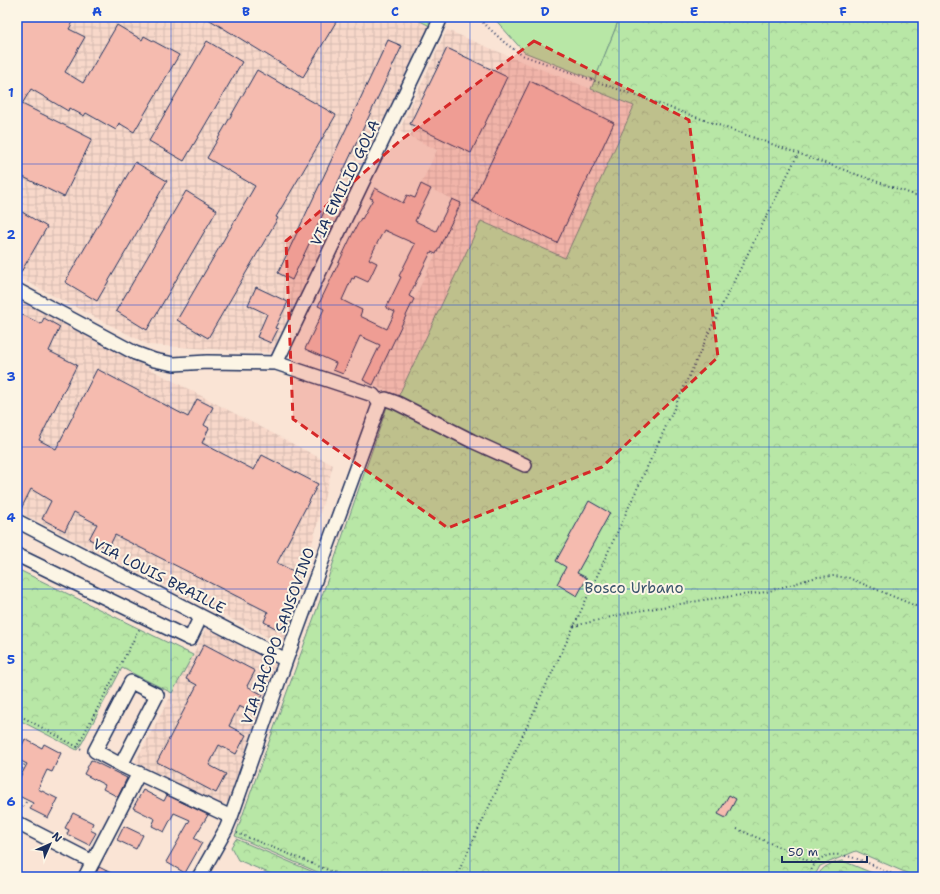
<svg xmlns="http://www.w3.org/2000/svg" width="940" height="894" viewBox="0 0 940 894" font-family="'Shantell Sans',sans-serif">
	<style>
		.industrial { fill: url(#industrial-grid) }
		.grass { fill: #b8e7a6; stroke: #6a8b82 }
		.forest { fill: url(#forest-crowns); stroke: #6a8b82 }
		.building { fill: #f5bbaf; stroke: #1b2f5e; fill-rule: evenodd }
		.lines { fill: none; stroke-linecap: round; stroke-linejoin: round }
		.minor-casing { stroke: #1b2f5e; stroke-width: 16 }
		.path { stroke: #1b2f5e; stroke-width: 2; stroke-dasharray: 1 3; stroke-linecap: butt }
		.minor { stroke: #fcf5e5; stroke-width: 13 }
		.marked { fill: #d62828; fill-opacity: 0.2; stroke: #d62828; stroke-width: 3; stroke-dasharray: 8 5; stroke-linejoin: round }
		.grid { fill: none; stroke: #1d4ed8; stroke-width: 1; stroke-opacity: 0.55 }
		.labels { text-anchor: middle; stroke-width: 4; stroke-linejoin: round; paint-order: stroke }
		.street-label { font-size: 15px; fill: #1b2f5e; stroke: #fcf5e5 }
		.park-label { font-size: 15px; fill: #3a546c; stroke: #fcf5e5 }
		.neatline { fill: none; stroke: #1d4ed8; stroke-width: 1.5 }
		.grid-label { font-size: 13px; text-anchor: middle; font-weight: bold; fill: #1d4ed8 }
	</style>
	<defs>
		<pattern id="industrial-grid" width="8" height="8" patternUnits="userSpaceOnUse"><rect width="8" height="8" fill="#f8d8ca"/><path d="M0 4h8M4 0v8" fill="none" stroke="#d4bab0"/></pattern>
		<pattern id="forest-crowns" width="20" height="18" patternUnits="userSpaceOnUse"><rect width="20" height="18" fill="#b8e7a6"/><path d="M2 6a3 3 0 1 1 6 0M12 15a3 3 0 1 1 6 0" fill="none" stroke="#9ec691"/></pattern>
	</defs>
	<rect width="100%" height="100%" fill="#fae4d5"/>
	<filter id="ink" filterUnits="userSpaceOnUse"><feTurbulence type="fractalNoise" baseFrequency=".025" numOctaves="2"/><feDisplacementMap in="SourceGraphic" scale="8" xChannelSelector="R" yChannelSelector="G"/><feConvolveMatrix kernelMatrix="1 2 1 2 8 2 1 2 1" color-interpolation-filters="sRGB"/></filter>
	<g filter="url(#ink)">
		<path class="industrial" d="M17 17H412L430 26 274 353 149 345 17 277Z
			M447 30 518 60 634 106 565 259 482 221 398 397 373 385 460 203 421 184 437 150 399 131Z
			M17 299 333 465 285 646 17 511Z
			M207 626 276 662 228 802 221 805 135 762 193 655Z"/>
		<path class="grass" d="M412 17H428L430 26Z
			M493 17H620L595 80 524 52Z"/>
		<path class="forest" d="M620 17H923V877H916L856 851 820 866 814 877H329L235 836 326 584 388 404 398 397 481 221 565 258 634 106 591 89Z
			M17 569 193 655 172 693 122 668 82 743 77 750 17 719Z
			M236 839 325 877H278L238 860 231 847Z
			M843 861 882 877H857L841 871 832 877H817C822 866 831 863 843 861Z"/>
		<path class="building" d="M17 17H76L69 29 85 37 65 72 83 83 117 25 142 40 144 36 179 55 134 132 119 123 116 130 86 113 84 116 69 108 68 111 31 89 22 104 92 139 64 197 17 174Z
			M205 17H339L303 77Z
			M388 40 402 46 292 280 278 273Z
			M207 41 242 62 184 161 149 141Z
			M447 48 507 77 471 153 410 124Z
			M257 70 336 115 276 217 278 218 208 338 177 320 255 186 207 158Z
			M530 81 614 123 557 243 472 201Z
			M135 162 167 181 97 301 65 282Z
			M421 184 431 189 415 221 436 231 452 199 461 203 436 254 431 252 409 296 414 299 373 385 363 380 380 345 360 336 343 374 333 370 336 363 305 349 324 309 318 306 352 235 361 218 362 219 373 199 370 198 375 188 403 203 407 195 415 198ZM384 230 415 244 399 276 401 277 386 308 395 312 387 329 360 316 362 310 342 300 352 278 354 279 355 276 368 282 377 263 369 259Z
			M186 191 217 210 147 330 116 311Z
			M17 209 47 227 17 279Z
			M256 287 288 302 275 328 278 329 271 343 257 337 267 314 248 305Z
			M17 312 41 324 44 318 60 327 49 351 77 365 39 440 56 449 97 369 188 417 197 399 213 407 204 425 209 428 202 443 254 470 262 455 318 484 277 563 297 573 286 596 297 602 283 632 264 622 268 612 115 535 108 549 89 539 97 524 74 512 65 531 42 519 51 501 31 489 19 513H17Z
			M589 501 610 513 577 573 587 578 577 596 557 584 566 567 556 561Z
			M204 644 255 671 247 686 263 695 253 713 239 706 229 726 246 735 236 754 219 745 209 765 226 774 216 793 157 762 197 685 186 679Z
			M25 739 42 748 44 744 61 753 52 772 47 770 38 789 58 799 48 818 30 809 33 803 17 795V783L27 764 17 759V756Z
			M91 760 127 778 118 797 103 789 105 785 84 774Z
			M143 790 164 801 167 795 208 815 194 838 202 843 185 873 166 862 190 820 174 813 164 832 152 826 155 819 133 808Z
			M729 795 736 799 726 818 718 814Z
			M73 813 93 823 90 830 96 833 89 845 67 834 69 830 65 828Z
			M124 826 143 835 136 849 117 840Z
			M99 867 119 877H94Z"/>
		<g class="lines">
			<g class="minor-casing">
				<path id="minor" d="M17 290 135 353 154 360 174 364 207 362 276 363 373 395 378 401
					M276 363 434 33 441 17
					M378 401 386 399 397 403 472 441 525 465
					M17 521 286 660
					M17 555 190 639 201 616
					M121 765 157 695 131 682 95 751 121 765 231 817
					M17 823 93 862
					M85 877 139 773
					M199 877 226 829 231 817 286 660 379 405 378 401"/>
			</g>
			<path class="path" d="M477 17 505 43 522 55 923 198
				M574 626 632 612 710 599 766 592 817 577 834 576 849 578 923 609
				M17 714 83 750
				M77 747 140 628
				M17 780 25 763
				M17 806 23 808 27 800
				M737 829 784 849 815 864
				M237 833 345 877
				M456 877 574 626 719 311 798 154
				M808 877C811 871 814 863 820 859 840 845 879 869 899 877"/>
			<use href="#minor" class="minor"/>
		</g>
	</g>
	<path class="marked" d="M534 41 689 120 718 357 602 467 448 528 293 419 286 241 401 140Z"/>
	<path class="grid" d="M171 17V877M321 17V877M470 17V877M619 17V877M769 17V877M17 164H923M17 305H923M17 447H923M17 589H923M17 730H923"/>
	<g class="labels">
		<g class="street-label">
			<text transform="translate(345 183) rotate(-64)" y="5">VIA EMILIO GOLA</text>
			<text transform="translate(159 576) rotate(27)" y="5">VIA LOUIS BRAILLE</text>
			<text transform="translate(278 636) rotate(-70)" y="5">VIA JACOPO SANSOVINO</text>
		</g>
		<g class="park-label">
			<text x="634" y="593">Bosco Urbano</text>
		</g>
	</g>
	<rect width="940" height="894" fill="none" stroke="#fcf5e5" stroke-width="44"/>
	<g transform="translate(50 844) rotate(45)" stroke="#fcf5e5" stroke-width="3" paint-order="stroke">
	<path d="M0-3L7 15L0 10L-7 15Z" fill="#1b2f5e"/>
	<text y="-6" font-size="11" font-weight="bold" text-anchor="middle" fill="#1b2f5e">N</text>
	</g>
	<path d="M782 856v6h85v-6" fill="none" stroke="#1b2f5e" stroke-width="2"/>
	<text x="788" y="856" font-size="12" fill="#1b2f5e" stroke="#fcf5e5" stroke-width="3" paint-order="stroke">50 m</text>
	<rect x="22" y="22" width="896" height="850" class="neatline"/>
	<g class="grid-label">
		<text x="97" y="16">A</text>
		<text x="246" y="16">B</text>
		<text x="395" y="16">C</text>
		<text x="545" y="16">D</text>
		<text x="694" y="16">E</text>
		<text x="843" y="16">F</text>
		<text x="11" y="97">1</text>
		<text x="11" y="239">2</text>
		<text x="11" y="381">3</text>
		<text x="11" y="522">4</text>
		<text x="11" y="664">5</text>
		<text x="11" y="806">6</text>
	</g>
</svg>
